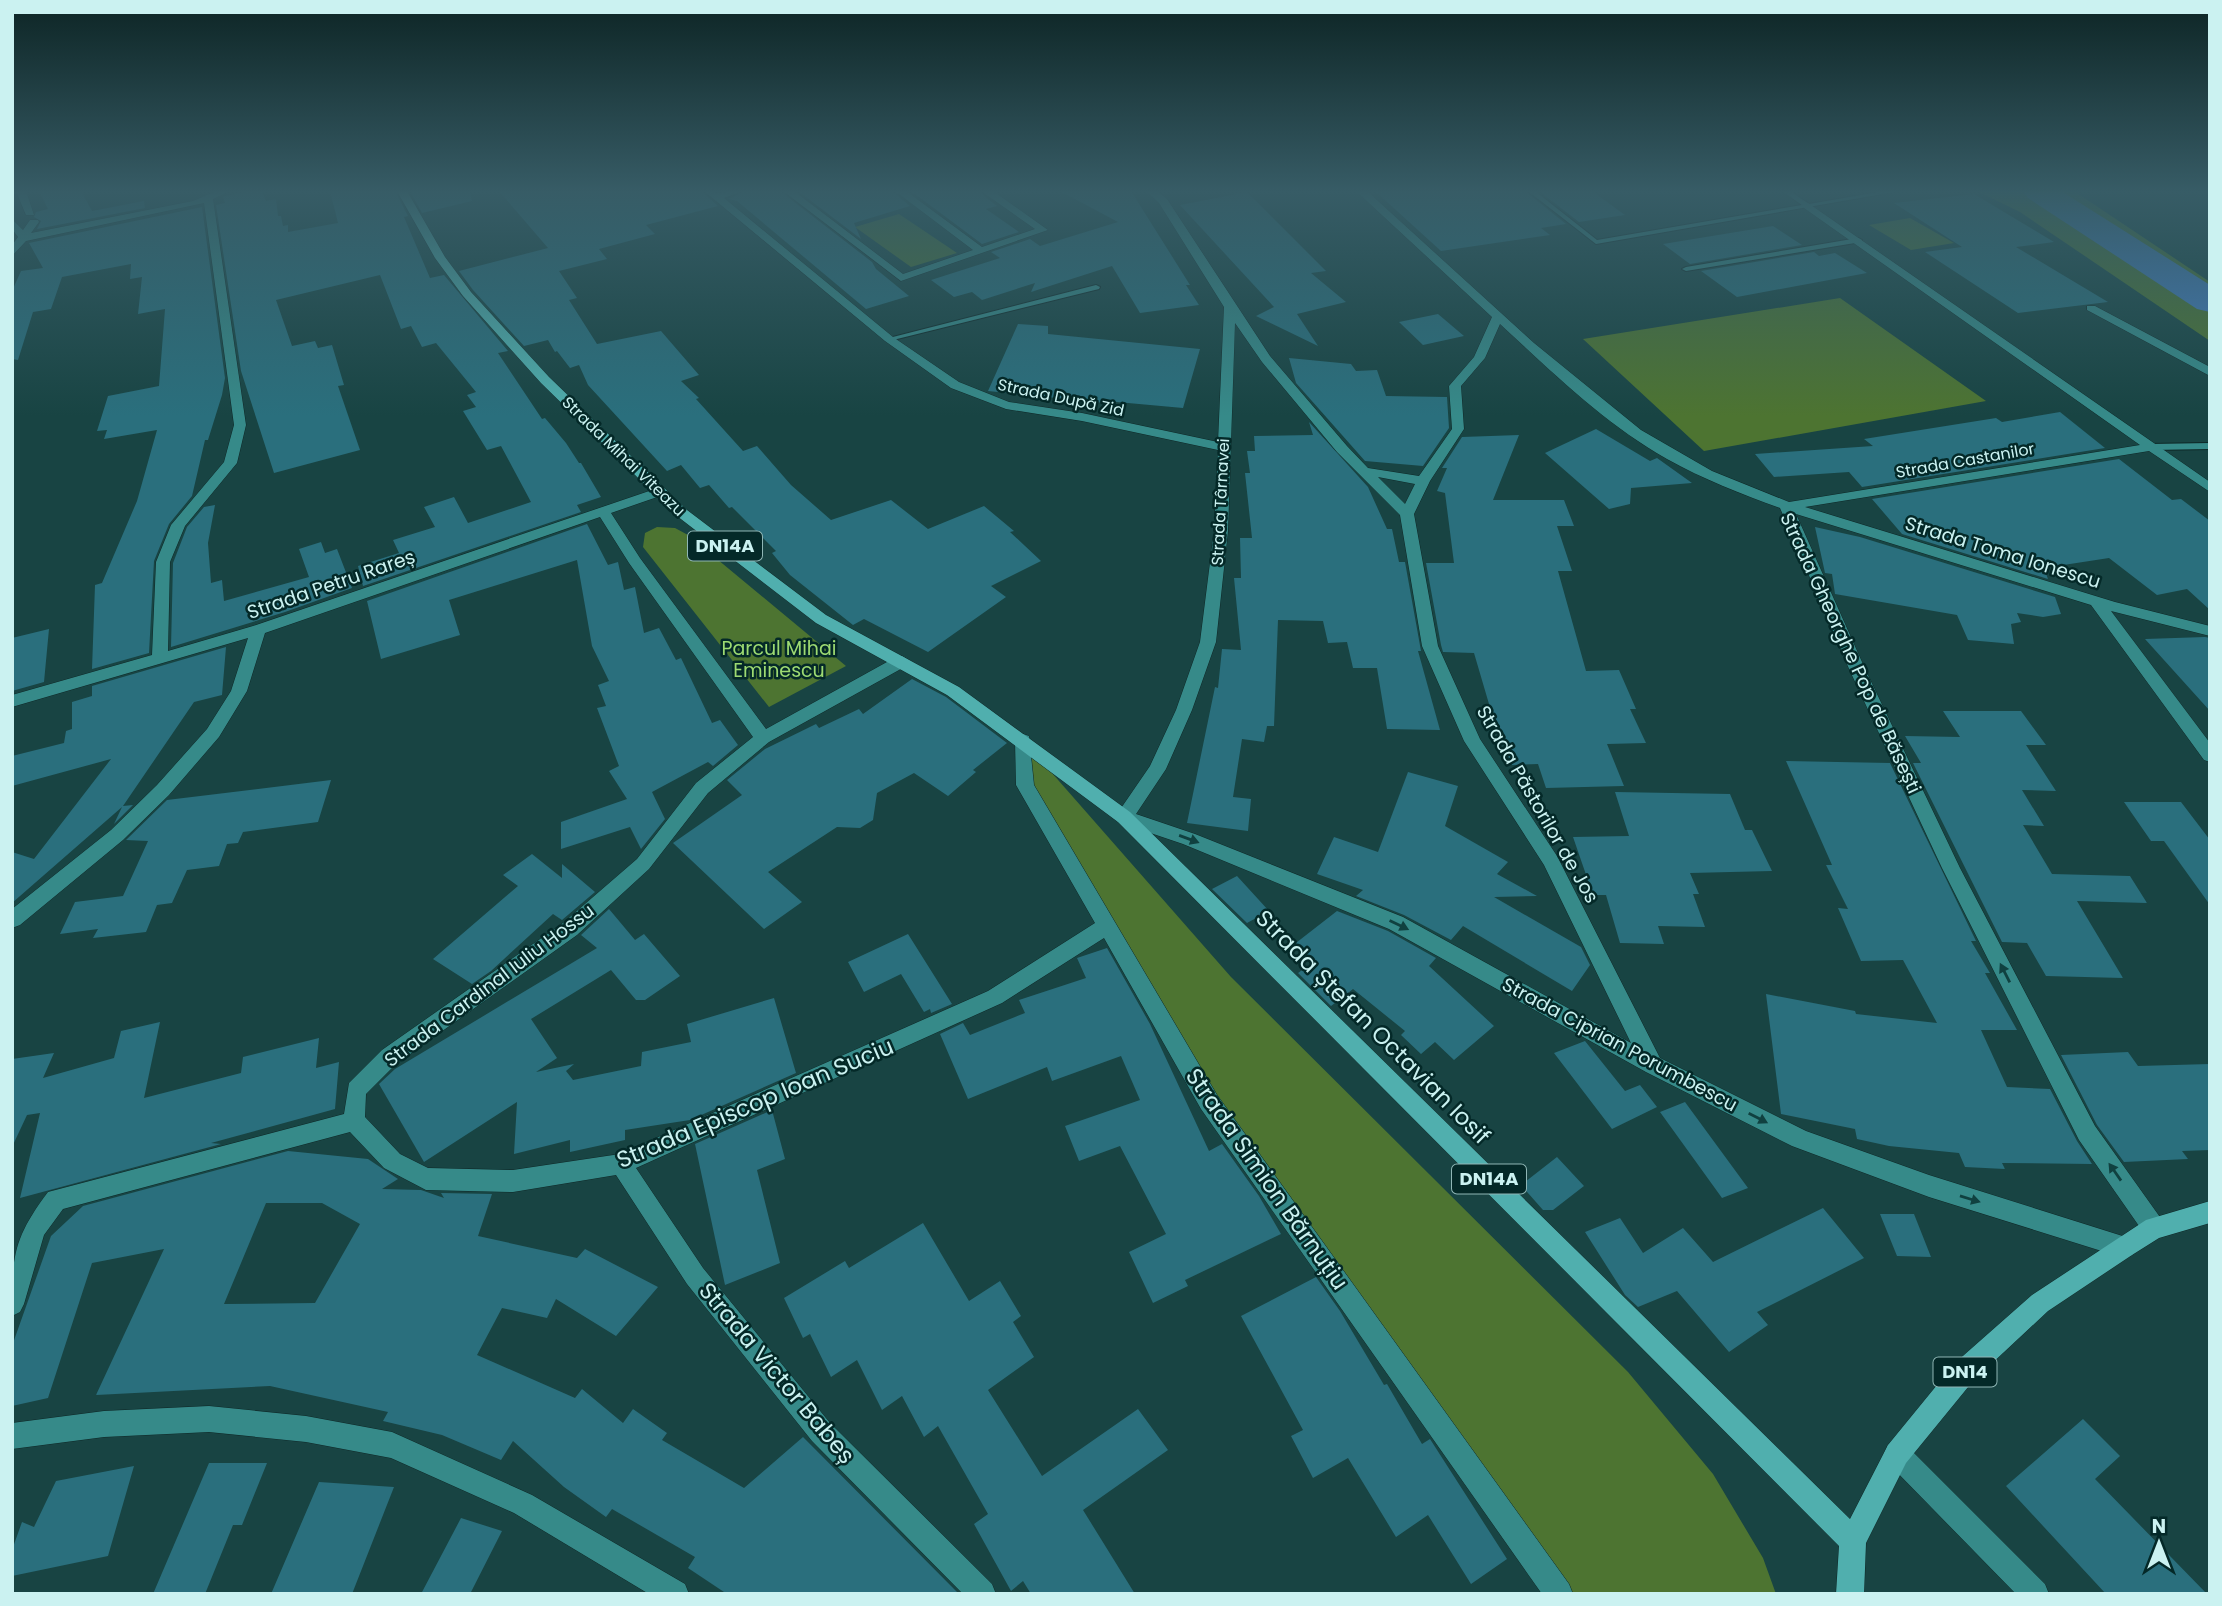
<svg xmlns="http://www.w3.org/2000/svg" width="2222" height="1606" viewBox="0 0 2222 1606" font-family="Poppins,sans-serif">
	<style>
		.green { fill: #4d7431 }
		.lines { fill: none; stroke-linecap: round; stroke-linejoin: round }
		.river { fill: #457dc0; fill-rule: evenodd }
		.building { fill: #2a6f7d; fill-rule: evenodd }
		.service-casing { stroke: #0e2827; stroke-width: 2 }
		.minor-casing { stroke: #0e2827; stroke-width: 1 }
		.primary-casing { stroke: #0e2827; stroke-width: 1 }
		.service { fill: #368a89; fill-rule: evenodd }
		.minor { fill: #368a89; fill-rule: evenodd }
		.primary { fill: #50afae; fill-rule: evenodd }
		.oneway { fill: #104140 }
		.labels { text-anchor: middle; stroke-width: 5; stroke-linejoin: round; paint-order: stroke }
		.far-street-label { font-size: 16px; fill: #cbf2f1; stroke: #042928 }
		.shield { fill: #042928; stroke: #8fb6b5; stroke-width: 2 }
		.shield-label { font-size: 18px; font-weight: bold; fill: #cbf2f1 }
		.street-label { font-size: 19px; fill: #cbf2f1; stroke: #042928 }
		.park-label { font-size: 19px; fill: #9dda72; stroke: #042928 }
		.near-street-label { font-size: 23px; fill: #cbf2f1; stroke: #042928 }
	</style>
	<rect width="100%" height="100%" fill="#184443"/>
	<path class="green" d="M1977 191H2074L2210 282V341L2020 212Z
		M899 214 957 253 911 267 855 227Z
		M1910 218 1954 243 1911 250 1869 225Z
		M1840 298 1986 401 1704 451 1583 339Z
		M657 527 675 528 688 535 846 666 769 707 643 547 645 533Z
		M1023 740 1231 977 1628 1372 1713 1474 1763 1558 1776 1594H1559L1209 1102 1025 785Z"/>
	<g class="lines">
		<path class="river" d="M2023 191H2061L2210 285V312L2197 309 2028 198Z"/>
	</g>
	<path class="building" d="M39 191H81L92 211 144 201 145 208 37 229 41 221 34 217 36 212 48 209Z
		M250 191H262L266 201 276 199 278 216H281L283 226 288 225V232L338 223 330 191H395L408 216 404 217 430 278 444 275 508 351 498 353 542 419 545 418 566 443 579 463H581L601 497 577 505 581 512 363 586 358 566 399 553 393 540 435 527 424 507 454 497 468 523 531 502 501 446 487 450 463 411 476 407 467 395 476 392 436 343 422 347 411 326 401 329 380 275 276 300 292 346 315 341 318 348 332 345 344 385 338 386 360 450 274 473 241 371 216 205 225 203 223 197 225 196Z
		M410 191H470L472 201 422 213Z
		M499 191H701L718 206 646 225 655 234 599 249 607 259 559 271 577 298 569 300 597 344 661 331 699 375 681 381 699 398 696 399 743 451 757 446 791 485 831 520 891 500 928 529 984 506 1014 531 1010 532 1041 561 991 586 1006 597 928 652 864 619 853 625 790 575 772 553 776 551 732 507 729 508 709 485 700 488 681 465 667 471 588 385 579 365 570 368 557 351 555 352 548 340 524 346 473 290 459 271 548 248Z
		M744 191H780L872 262 876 269 909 296 866 309 737 201 729 199Z
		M798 191H892L910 206 854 223 861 239Z
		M911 191H978L997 206 986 209 1019 232 982 244Z
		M1060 191H1131L1190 285H1186L1199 305 1140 313 1112 266 1031 292 1035 283 982 300 972 292 954 297 931 280 1000 258 991 252 1030 239 1040 246 1118 222Z
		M1375 191H1525L1566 224 1541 228 1550 235 1441 251Z
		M1539 191H1592L1625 215 1579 222Z
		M1247 192 1326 271 1311 273 1346 302 1297 314 1318 346 1256 316 1274 307 1180 205Z
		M1974 194 2054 242 2016 247 2108 302 2018 313 1925 252 1962 247 1894 203Z
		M202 207 225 378 222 395 208 440H205L192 496 169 524 154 561 149 653 92 669 95 585 102 583 137 501 157 430 104 439 107 430 97 431 108 396 159 386 165 309 138 314 142 277 130 279 131 264 62 277 51 309 33 312 18 360 12 359V291L21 271 43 268 29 243Z
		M1773 226 1802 245 1690 264 1663 244Z
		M1814 252 1819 256 1835 253 1867 273 1737 297 1701 271Z
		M1438 314 1464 336 1423 345 1399 322Z
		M1018 324 1048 326V334L1200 349 1183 408 1106 401 1105 403 988 391Z
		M1289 358 1351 364 1356 371 1377 370 1386 396 1447 397 1449 428 1423 466 1365 461 1296 383Z
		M2060 412 2105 448 1862 487 1849 472 1774 477 1755 454 1873 446 1864 439 1996 418 2002 422Z
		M1309 422 1368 487 1387 529H1392L1399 562H1405L1421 651H1418L1440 730 1387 729 1377 668H1353L1347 642 1328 643 1323 621 1278 620 1274 726H1267L1264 742 1242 739 1233 797 1251 799 1248 831 1187 823 1215 687 1218 688 1222 649 1241 650 1234 578H1241L1240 538H1252L1245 473H1250L1247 451H1255L1254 436 1313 435Z
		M1596 429 1650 461 1657 458 1692 483 1631 488 1630 504 1609 509 1545 453Z
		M1519 435 1493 500H1564L1574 526H1557L1572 571H1558L1586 671 1619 670 1636 709H1630L1646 743 1607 744 1624 786 1546 788 1538 764 1512 765 1494 721 1474 653 1443 652 1441 645 1426 563H1454L1445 493 1437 491 1447 468H1442L1462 437Z
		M2119 459 2172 500 2181 499 2210 521V610L2187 589 2157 595 2109 558 2044 568 2048 579 1902 534 1872 499Z
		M215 505 208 543 211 583 222 580 224 601 309 577 299 549 321 542 325 553 337 549 352 588 285 612 171 647 173 563 187 527 204 507Z
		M587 524 608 565 618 562 624 590 635 587 644 633 659 628 676 660 681 658 712 723 720 720 738 745 713 766 708 762 652 792 665 819 641 849 630 827 561 849V822L627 799 609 771 619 766 597 708 606 706 598 685 609 681 592 646 577 560 449 600 460 635 381 659 367 601Z
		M1815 527 1860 537 2055 597 2061 614 2043 617 2017 613 2021 622 2011 624 2014 644 1968 640 1957 615 1835 594 1832 574 1825 573Z
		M49 629 44 682 12 691V638Z
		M2205 637 2210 638V711L2145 639Z
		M226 647 222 695 194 702 123 806 133 805 114 824 122 807 12 903V852L34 859 111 759 12 786V756L64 743 66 731 72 729V702L92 696V686Z
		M912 679 946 697 1007 743 973 770 976 772 948 796 914 773 877 793 873 820 860 828 837 827 768 872 802 902 764 929 673 843 742 795 727 780 765 749 816 724 819 728 859 709 863 714Z
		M1943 711H2021L2046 745H2026L2056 791 2022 790 2044 826 2023 825 2052 874 2130 876 2147 903 2077 901 2123 978 2046 976 2027 943 2002 942 1913 763H1921L1905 736 1960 737Z
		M1786 761 1890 763 1976 941H1971L1990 973H1985L2017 1030H1981L2007 1087 2050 1089 2077 1141 2092 1164 2002 1163 2005 1169 1965 1167 1959 1153 1889 1146 1857 1139 1855 1129 1781 1114 1766 994 1855 1011 1856 1014 1937 1023 1903 960 1861 961 1838 908 1848 909 1826 865H1832Z
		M1408 772 1458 786 1445 826 1508 862 1497 874 1537 896 1494 897 1581 947 1590 965 1572 991 1463 926 1451 940 1404 915 1356 896 1363 890 1317 874 1334 837 1378 852Z
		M331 780 318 822 243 832 238 843 227 844 219 866 187 870 172 903 157 905 146 932 93 938 98 929 60 934 75 902 123 896 148 841 126 840 167 800Z
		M1615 792 1730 794 1745 830H1752L1772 871 1690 873 1699 894H1693L1705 927 1658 926 1664 944 1620 943 1606 895H1593L1573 837 1629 836Z
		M2124 802H2181L2210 840V905L2164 841H2151Z
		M532 854 562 878V864L595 892 562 920 553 914 491 971 472 984 433 959 518 886 503 875Z
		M1237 876 1269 911 1247 923 1212 889Z
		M609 909 635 940 644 934 680 976 645 1000H636L611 970 531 1019 557 1058 536 1072 574 1064 566 1071 573 1080 641 1066 642 1052 691 1042 687 1024 774 998 796 1073 690 1120 625 1130V1140L570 1152V1140L514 1154 517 1102 424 1162 379 1084 395 1069 597 948 581 935Z
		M1337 911 1388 931 1436 958 1429 966 1494 1026 1454 1060 1435 1042 1421 1054 1401 1035 1405 1031 1353 989 1331 1006 1298 973 1312 963 1292 946Z
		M908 934 952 1004 931 1013 930 1009 924 1012 901 974 864 992 848 962Z
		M1107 948 1150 1024 1209 1151 1222 1144 1259 1196 1281 1234 1185 1280 1188 1286 1153 1303 1129 1252 1166 1234 1120 1146 1079 1161 1065 1126 1140 1100 1121 1056 1052 1081 1047 1067 968 1099 940 1034 963 1023 970 1035 1025 1013 1019 1000 1086 978 1077 958Z
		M160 1022 144 1098 241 1073 243 1057 319 1038 316 1068 339 1062 335 1109 211 1143 221 1144 20 1198 40 1113 27 1115 12 1147V1059L54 1053 43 1078 114 1058 121 1031Z
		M1585 1041 1625 1091 1640 1085 1657 1107 1612 1129 1554 1053Z
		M2128 1052 2138 1066 2210 1064V1150L2182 1151 2188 1159 2124 1162 2097 1125 2061 1055Z
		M1685 1102 1748 1188 1722 1198 1660 1112Z
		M772 1110 785 1159 757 1170 780 1263 725 1285 695 1144Z
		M288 1151 368 1159 398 1179 382 1189 421 1190 444 1198 441 1193 492 1194 478 1236 577 1258 585 1249 658 1287 616 1336 556 1299 547 1318 502 1308 477 1355 575 1398 582 1389 623 1423 633 1409 667 1433 662 1440 744 1488 803 1437 959 1594H727L688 1568 695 1557 612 1509 606 1517 564 1487 513 1441 501 1460 442 1435 383 1421 388 1412 270 1386 96 1395 164 1249 92 1263 48 1398 12 1406V1346L51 1236 83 1206ZM266 1203H322L360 1224 315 1303 224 1304Z
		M1557 1157 1584 1186 1553 1210H1543L1521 1185Z
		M1823 1208 1864 1258 1757 1312 1768 1325 1729 1352 1677 1291 1638 1307 1625 1295 1585 1232 1620 1218 1643 1253 1683 1228 1713 1262Z
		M1880 1214H1914L1931 1257 1897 1256Z
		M923 1223 969 1301 1000 1281 1021 1316 1013 1322 1034 1357 988 1390 1042 1476 1138 1409 1168 1450 1083 1510 1135 1594H1031L1023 1581 1011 1591 974 1524 988 1514 938 1426 924 1437 902 1396 882 1410 857 1360 831 1377 810 1334 803 1338 784 1298 845 1261 849 1268Z
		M1316 1277 1340 1311 1384 1385 1387 1384 1422 1444 1430 1439 1507 1559 1471 1584 1428 1515 1396 1537 1348 1458 1313 1478 1291 1436 1303 1430 1241 1316Z
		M2083 1419 2120 1456 2095 1479 2207 1594H2106L2006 1486Z
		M209 1463H267L242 1525H233L205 1594H153Z
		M134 1466 108 1556 12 1576V1550L22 1522 34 1527 56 1481Z
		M319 1482 394 1487 352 1594H271Z
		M461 1518 502 1531 470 1594H421Z"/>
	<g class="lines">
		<g class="service-casing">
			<path id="service" d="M1528 191H1535L1597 240 1802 205 1782 191H1790L1809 204 1884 191H1900L1596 244Z
				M1858 238 1862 240 1861 242 1686 271 1682 269 1686 267Z
				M1096 285 1100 287 1099 289 889 341 885 339Z
				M2210 443V449L2150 450 2145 447 2150 444Z"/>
		</g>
		<g class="minor-casing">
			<path id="minor" d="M16 191H26L34 215H26Z
				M216 191H230L213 199 246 425 237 463 185 526 170 562 168 651 253 626 658 488 663 489V495L611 513 640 558 766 729 896 657 902 656 910 661 908 665 769 742 708 793 649 869 577 935 396 1064 366 1094 365 1117 400 1154 428 1168 513 1170 620 1154 988 991 1095 923 1016 785 1015 740 1023 734 1029 736 1034 785 1217 1095 1569 1584 1573 1594H1542L1201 1109 1104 938 1002 1003 636 1168 703 1268 830 1423 992 1584 996 1594H963L812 1441 687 1284 616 1175 513 1192 426 1190 384 1168 350 1132 63 1209 44 1235 24 1304 20 1312 12 1316C12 1258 12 1240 48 1192L344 1114 349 1083 382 1050 563 923 637 859 696 783 753 737 629 563 600 517 265 633 247 691 219 737 169 795 123 840 20 925 12 928V909L111 830 157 785 207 729 231 691 248 638 12 707V695L152 655 156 562 171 525 224 462 234 425 204 203 26 241 12 256V245L18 237 12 229V219L23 230 30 220H38L39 222 31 233 193 201Z
				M704 191 718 193 742 191 724 198 893 337 959 382 1009 402 1082 413 1218 442 1224 307 1159 203 1146 191H1157L1167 199 1270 356 1347 446 1368 468 1419 476 1452 429 1449 386 1474 357 1492 317 1356 191H1367L1534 343 1641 430 1712 471 1789 502 2140 445 1804 208 1803 206 1808 203 2210 482V492L2149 451 1805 507 2115 602 2210 626V636L2111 611 2210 743V762L2204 760 2091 605 1796 514 1866 671 1960 868 2095 1126 2162 1220 2165 1228 2162 1236 2154 1239 2146 1236 2079 1140 1942 868 1850 671 1780 508C1741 494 1703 479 1667 459 1605 424 1552 372 1500 324L1485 358 1461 386 1464 429 1430 481 1414 514 1438 646 1480 739 1557 856 1660 1058 1806 1131 1929 1175 2132 1239 2136 1247 2132 1255 2124 1258 1929 1197 1792 1146 1646 1072 1389 929 1183 844 1118 822 1115 817 1150 766 1176 710 1200 642 1214 531 1218 450 1082 421 1006 409 951 388 885 341ZM1235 323 1262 362 1337 452 1400 515 1422 646 1464 741 1544 865 1631 1043 1403 917 1195 834 1136 814 1166 769 1192 710 1216 642 1228 531ZM1378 477 1415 484 1405 504Z
				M783 191H794L903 274 973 250 895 191H906L982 247 1035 229 981 191H993L1048 230 901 281Z
				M2087 306H2095L2210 367V376L2087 310Z
				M209 1406 306 1416 392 1432 532 1495 685 1584 689 1594H649L514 1513 391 1458 306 1442 209 1432 104 1437 12 1449V1423L104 1411Z
				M1897 1441 1906 1445 2045 1584 2049 1594H2016L1888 1463 1884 1454 1888 1445Z"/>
		</g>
		<g class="primary-casing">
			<path id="primary" d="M12 191H21L12 195Z
				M397 191H407L445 257 471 292 549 377 687 510 826 615 959 687 1130 812 1850 1519 1888 1445 1955 1363 2032 1295 2146 1220 2210 1201V1223L2159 1238 2132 1255 2048 1311 1973 1381 1906 1463 1866 1543 1864 1594H1836L1839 1546 1118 822 947 695 816 623 677 516 541 383 463 296 435 258Z"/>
		</g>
		<use href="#service" class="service"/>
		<use href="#minor" class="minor"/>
		<use href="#primary" class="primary"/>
	</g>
	<defs><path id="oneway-solid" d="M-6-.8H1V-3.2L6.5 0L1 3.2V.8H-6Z" transform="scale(1.75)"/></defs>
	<g class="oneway">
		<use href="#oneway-solid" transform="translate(1189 839) rotate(20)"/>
		<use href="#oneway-solid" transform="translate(1399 925) rotate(26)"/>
		<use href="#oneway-solid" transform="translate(2005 973) rotate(-117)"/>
		<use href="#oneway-solid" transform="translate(1758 1118) rotate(27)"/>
		<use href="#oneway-solid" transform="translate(2115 1172) rotate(-125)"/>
		<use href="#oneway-solid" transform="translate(1970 1199) rotate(17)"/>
	</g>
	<linearGradient id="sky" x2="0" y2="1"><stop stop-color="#0d2525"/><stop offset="0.46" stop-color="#375c66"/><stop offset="1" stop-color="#375c66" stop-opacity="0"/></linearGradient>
	<rect width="2222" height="416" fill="url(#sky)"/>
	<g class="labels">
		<g class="far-street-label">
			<text transform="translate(1061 397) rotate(12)" y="6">Strada După Zid</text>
			<text transform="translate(624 456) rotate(44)" y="6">Strada Mihai Viteazu</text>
			<text transform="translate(1965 460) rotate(-10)" y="6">Strada Castanilor</text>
			<text transform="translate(1220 502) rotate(-87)" y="6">Strada Târnavei</text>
		</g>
		<g class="shield">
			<rect x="688" y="531.5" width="74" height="29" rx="5"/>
			<rect x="1452" y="1164.5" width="74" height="29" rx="5"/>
			<rect x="1933.5" y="1357.5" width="63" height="29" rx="5"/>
		</g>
		<g class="shield-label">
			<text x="725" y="552">DN14A</text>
			<text x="1489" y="1185">DN14A</text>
			<text x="1965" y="1378">DN14</text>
		</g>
		<g class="street-label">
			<text transform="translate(2003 552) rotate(17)" y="7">Strada Toma Ionescu</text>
			<text transform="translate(331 584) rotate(-19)" y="7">Strada Petru Rareș</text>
			<text transform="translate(1851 653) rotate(65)" y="7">Strada Gheorghe Pop de Băsești</text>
			<text transform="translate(1538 804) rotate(60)" y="7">Strada Păstorilor de Jos</text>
			<text transform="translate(489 985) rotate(-37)" y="7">Strada Cardinal Iuliu Hossu</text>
			<text transform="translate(1620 1044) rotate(28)" y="7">Strada Ciprian Porumbescu</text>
		</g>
		<g class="park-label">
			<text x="779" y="655">Parcul Mihai<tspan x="779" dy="22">Eminescu</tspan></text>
		</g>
		<g class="near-street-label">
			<text transform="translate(1373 1027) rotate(45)" y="8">Strada Ștefan Octavian Iosif</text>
			<text transform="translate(755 1103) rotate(-23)" y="8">Strada Episcop Ioan Suciu</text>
			<text transform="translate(1267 1179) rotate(55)" y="8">Strada Simion Bărnuțiu</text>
			<text transform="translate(777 1373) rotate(50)" y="8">Strada Victor Babeș</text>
		</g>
	</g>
	<rect width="2222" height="1606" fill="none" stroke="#cbf2f1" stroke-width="28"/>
	<g transform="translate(2159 1543)" stroke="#042928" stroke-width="5" paint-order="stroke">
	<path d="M0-5L12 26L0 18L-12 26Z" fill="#cbf2f1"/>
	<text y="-10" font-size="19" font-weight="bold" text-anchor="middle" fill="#cbf2f1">N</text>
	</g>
</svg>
